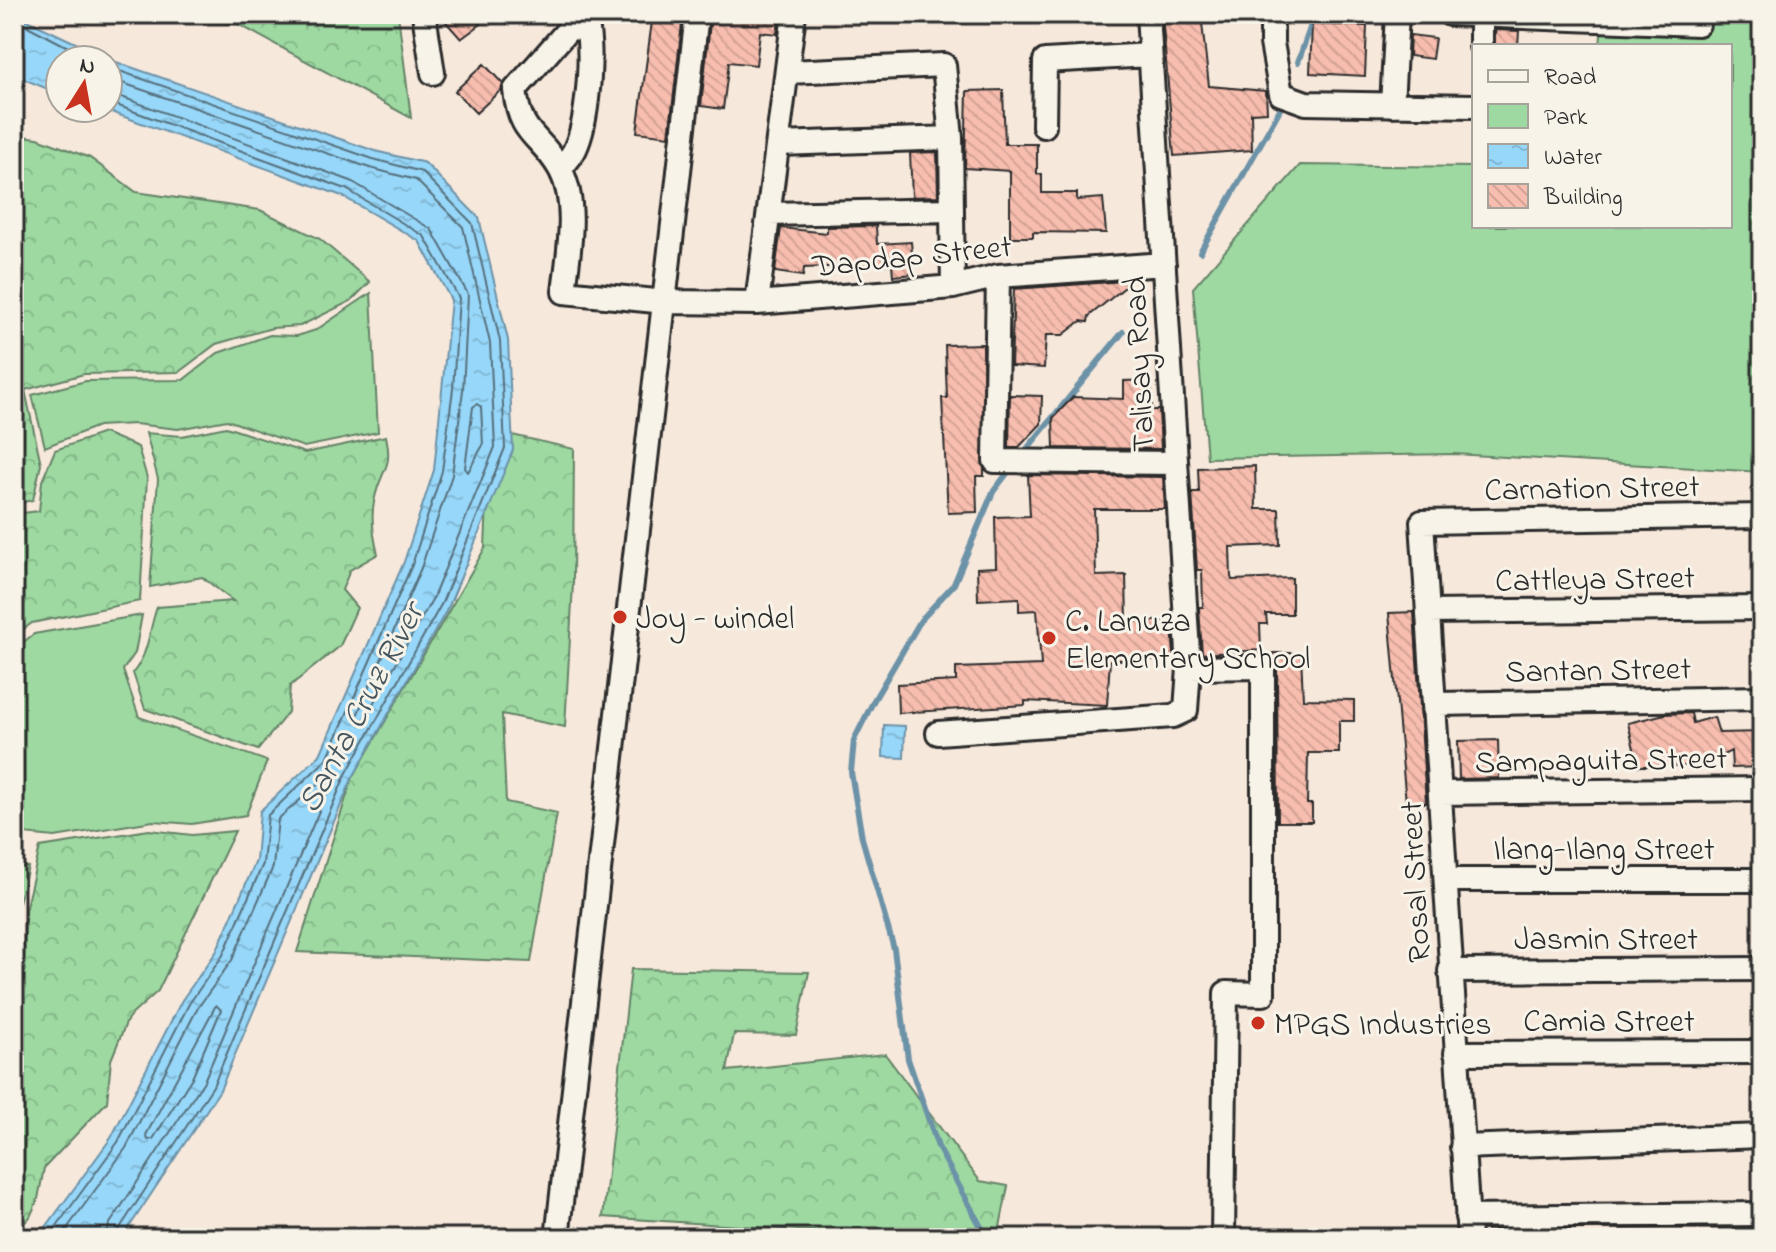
<svg xmlns="http://www.w3.org/2000/svg" width="1776" height="1252" viewBox="0 0 1776 1252" font-family="'Indie Flower',sans-serif">
	<style>
		.green { fill: #9dd9a1; stroke: #648266; stroke-width: 2 }
		.forest { fill: url(#forest-crowns); stroke: #648266; stroke-width: 2 }
		.water { fill: url(#water-ripples); stroke: #6c92a7; stroke-width: 2 }
		.lines { fill: none; stroke-linecap: round; stroke-linejoin: round }
		.shore { stroke: #56707d; stroke-width: 2 }
		.stream { stroke: #6c92a7; stroke-width: 6 }
		.building { fill: url(#building-back-hatch); stroke: #2b2b2b; stroke-width: 2 }
		.street-casing { stroke: #2b2b2b; stroke-width: 28 }
		.street { stroke: #f7f3e8; stroke-width: 22 }
		.poi-dot { fill: #c8321e; stroke: #f7f3e8; stroke-width: 3 }
		.labels { text-anchor: middle; stroke-width: 6; stroke-linejoin: round; paint-order: stroke }
		.street-label { font-size: 32px; fill: #2b2b2b; stroke: #f7f3e8 }
		.poi-label { font-size: 32px; fill: #2b2b2b; stroke: #f7f3e8; text-anchor: start }
		.water-label { font-size: 34px; font-style: italic; fill: #46565e; stroke: #f7f3e8 }
	</style>
	<defs>
		<pattern id="forest-crowns" width="20" height="18" patternUnits="userSpaceOnUse" patternTransform="scale(2)"><rect width="20" height="18" fill="#9dd9a1"/><path d="M2 6a3 3 0 1 1 6 0M12 15a3 3 0 1 1 6 0" fill="none" stroke="#87ba8b"/></pattern>
		<pattern id="water-ripples" width="26" height="14" patternUnits="userSpaceOnUse" patternTransform="scale(2)"><rect width="26" height="14" fill="#97d7f9"/><path d="M2 4q2-2 4 0t4 0M15 11q2-2 4 0t4 0" fill="none" stroke="#82b9d6"/></pattern>
		<pattern id="building-back-hatch" width="6" height="6" patternUnits="userSpaceOnUse" patternTransform="scale(2)"><rect width="6" height="6" fill="#f7bdae"/><path d="M-1 5l2 2M0 0l6 6M5-1l2 2" fill="none" stroke="#d4a396"/></pattern>
	</defs>
	<rect width="100%" height="100%" fill="#f7e8dc"/>
	<filter id="ink" filterUnits="userSpaceOnUse"><feTurbulence type="fractalNoise" baseFrequency=".0125" numOctaves="2"/><feDisplacementMap in="SourceGraphic" scale="16" xChannelSelector="R" yChannelSelector="G"/><feConvolveMatrix kernelMatrix="1 2 1 2 8 2 1 2 1" color-interpolation-filters="sRGB"/></filter>
	<g filter="url(#ink)">
		<path class="green" d="M1603 14H1762V472L1454 454 1207 458 1193 288 1300 165 1474 167V226H1730V46H1600Z
			M371 293 378 432 304 447 227 420 178 429 135 424 98 426 45 447 32 395 86 381 183 380 218 353 270 335 297 336 316 330Z
			M142 615 135 653 123 670 139 717 267 761 246 815 192 824 153 821 55 837 14 833V649L34 634Z
			M14 866 28 867 17 910V1008L14 1007Z"/>
		<path class="forest" d="M170 14H398L411 118 238 24 174 20Z
			M14 135 38 138 90 158 136 192 260 210 320 239 370 282 351 301 300 326 272 328 216 344 179 372 84 374 25 390 41 464 33 500 14 504Z
			M226 427 305 453 386 436C393 470 382 467 375 497 370 516 373 535 378 554L350 570 342 590 357 608 340 646 290 686 288 712 258 750 145 709 133 673C150 650 148 633 157 607L233 601 202 577 150 587 158 479 146 433 182 436Z
			M490 430 574 449 573 584 565 727 502 714 506 802 557 813 531 962 297 952 352 779 485 548Z
			M104 433 138 447 147 478 140 601 32 623 14 636V514L39 511 42 481 55 450Z
			M149 830 192 835 235 831 158 991 128 1018 111 1060 107 1102 44 1168 38 1199 30 1217 14 1233V1014H22L25 911 40 847Z
			M631 969 809 972 796 1035 734 1034 727 1071 885 1054 980 1181 1008 1186 999 1232 1004 1238H814L813 1231 603 1217Z"/>
		<path class="water" d="M14 14 116 62 375 151 425 163 479 218 508 340 513 450 449 606 352 779 220 1090 122 1238H38L111 1138 182 1000 216 952 256 861 260 811 320 755 404 562 434 470 451 300 419 241 342 196 100 108H108V60H60V94L14 75Z
			M884 725 905 726 904 758 883 757Z"/>
		<g class="lines">
			<path class="shore" d="M14 19 93 60
				M108 67 373 159 422 172 472 223 500 341 505 448 442 603 345 776 213 1086 118 1231 116 1238
				M108 78 370 168 416 180 463 227 490 343 495 447 433 598 361 725 355 720 421 568 452 475 463 390 468 294 431 229 351 181 108 92
				M477 404 481 407 483 445 468 472 465 468 473 407Z
				M216 1005 221 1010 193 1076 153 1139 148 1140 146 1135Z
				M48 1238 118 1142 189 1004 223 955 263 864 268 815 327 759 412 565 442 471 453 389 459 298 424 236 346 189 108 102
				M60 1238 126 1148 197 1009 232 960 273 867 278 819 331 773 333 778 204 1081 109 1225 106 1238"/>
			<path class="stream" d="M1298 62 1315 14
				M1200 252 1284 102
				M1022 455 1123 332
				M987 1238 938 1147 908 1059 894 949 862 838 851 772 854 740 874 700 921 620 954 584 993 492 1012 467"/>
		</g>
		<path class="building" d="M439 14H473L481 24 461 39Z
			M653 14 683 15 669 136 637 132Z
			M711 14H780L777 34 760 32 756 65 729 62 723 109 701 106Z
			M1162 14H1201L1209 86 1266 91 1267 112 1251 113 1252 150 1174 156Z
			M1312 24 1367 26 1365 76 1310 73Z
			M1495 30 1519 31 1518 46H1495Z
			M1410 35 1435 38 1432 59 1409 56Z
			M484 64 503 84 501 90 476 113 455 91Z
			M1003 90 1005 144H1037V174H1042V193H1077V200L1103 198 1106 233 1033 232V237H1010V171L965 168 967 91Z
			M937 152 938 196 912 197 910 153Z
			M876 226 877 244 911 242 914 274 893 276 892 264 804 268 803 276 775 272 781 228 827 233V227Z
			M1125 281V287L1089 316 1088 322 1081 321 1063 335H1046L1044 368 1011 366 1014 289Z
			M983 344 984 476H976L977 512 948 513 942 398H947L945 345Z
			M1151 380 1152 410H1159L1161 449 1054 448 1053 418 1073 397 1124 399V381Z
			M1010 395 1042 396 1041 424 1019 447H1009Z
			M1255 466 1256 509H1279L1280 545 1230 547 1231 577 1232 580 1292 578V614H1266L1267 624H1260L1261 650 1202 654 1199 607H1203L1202 570H1197L1192 492H1199L1198 468Z
			M1028 475 1163 477 1165 509H1094L1096 576 1126 575 1127 621H1172L1174 659 1110 660 1107 705 1025 701V705L898 713 897 684 956 681V668L1041 665 1037 610 1019 611V598L978 600 977 568 996 567 995 517 1030 516Z
			M1414 612 1426 803H1406L1389 613Z
			M1273 653H1301L1303 699 1354 700V721H1339V753H1308L1307 804H1312V822H1278L1277 667Z
			M1691 713 1693 723 1714 717 1719 733 1761 732 1762 767 1732 768 1731 751 1701 766H1638L1628 723 1665 714Z
			M1498 740 1499 778 1459 779 1458 741Z"/>
		<g class="lines">
			<g class="street-casing">
				<path id="street" d="M424 14 433 73
					M582 14 515 90C520 137 540 134 560 169 579 204 568 255 564 292L666 302 757 303 953 287 998 276 1164 264
					M1272 14V43L1281 94 1306 103 1474 106
					M1450 14 1698 24
					M1481 46V14
					M788 72 944 65 951 138 953 287
					M1392 105 1397 14
					M1044 126 1045 61 1150 55
					M779 144 951 138
					M560 169C565 163 572 156 575 149 588 122 592 60 588 31L571 27
					M769 214 951 210
					M998 276 995 461 1176 463
					M757 303 794 14
					M1428 612 1762 608
					M1189 668 1263 667V994L1226 993 1223 1238
					M1436 704 1762 698
					M938 733 1173 716 1186 710 1189 668 1148 14
					M1441 793 1762 789
					M1446 880H1762
					M1450 971 1762 969
					M1456 1053 1762 1052
					M1462 1147 1762 1136
					M1467 1217 1762 1214
					M557 1238 697 14
					M1469 1238 1422 522 1762 516"/>
			</g>
			<use href="#street" class="street"/>
		</g>
	</g>
	<g class="poi-dot">
		<circle cx="620" cy="617" r="8"/>
		<circle cx="1049" cy="638" r="8"/>
		<circle cx="1258" cy="1023" r="8"/>
	</g>
	<g class="labels">
		<g class="street-label">
			<text transform="translate(912 255) rotate(-6)" y="11">Dapdap Street</text>
			<text transform="translate(1138 364) rotate(-93)" y="11">Talisay Road</text>
			<text transform="translate(1592 487) rotate(-1)" y="11">Carnation Street</text>
			<text transform="translate(1595 578) rotate(-1)" y="11">Cattleya Street</text>
			<text transform="translate(1598 669) rotate(-1)" y="11">Santan Street</text>
			<text transform="translate(1601 759) rotate(-1)" y="11">Sampaguita Street</text>
			<text x="1604" y="859">Ilang-Ilang Street</text>
			<text transform="translate(1414 882) rotate(-93)" y="11">Rosal Street</text>
			<text x="1606" y="949">Jasmin Street</text>
			<text x="1609" y="1031">Camia Street</text>
		</g>
		<g class="poi-label">
			<text x="636" y="628">Joy - windel</text>
			<text x="1065" y="631">C. Lanuza<tspan x="1065" dy="37">Elementary School</tspan></text>
			<text x="1274" y="1034">MPGS Industries</text>
		</g>
		<g class="water-label">
			<text transform="translate(359 707) rotate(-62)" y="12">Santa Cruz River</text>
		</g>
	</g>
	<rect width="1776" height="1252" fill="none" stroke="#f7f3e8" stroke-width="48"/>
	<rect x="24" y="24" width="1728" height="1204" fill="none" stroke="#2b2b2b" stroke-width="3" filter="url(#ink)"/>
	<rect x="1472" y="44" width="260" height="184" fill="#f7f3e8" stroke="#a5a39c" stroke-width="2"/>
	<rect x="1488" y="70" width="40" height="12" fill="#f7f3e8" stroke="#a5a39c" stroke-width="2"/>
	<text x="1544" y="84" font-size="24" fill="#2b2b2b">Road</text>
	<rect x="1488" y="104" width="40" height="24" fill="#9dd9a1" stroke="#a5a39c" stroke-width="2"/>
	<text x="1544" y="124" font-size="24" fill="#2b2b2b">Park</text>
	<rect x="1488" y="144" width="40" height="24" fill="url(#water-ripples)" stroke="#a5a39c" stroke-width="2"/>
	<text x="1544" y="164" font-size="24" fill="#2b2b2b">Water</text>
	<rect x="1488" y="184" width="40" height="24" fill="url(#building-back-hatch)" stroke="#a5a39c" stroke-width="2"/>
	<text x="1544" y="204" font-size="24" fill="#2b2b2b">Building</text>
	<g transform="translate(84 84) rotate(11)"><circle r="38" fill="#f7f3e8" stroke="#a5a39c" stroke-width="2"/>
	<path d="M0-6L14 30L0 20L-14 30Z" fill="#c8321e"/>
	<text y="-12" font-size="22" font-weight="bold" text-anchor="middle" fill="#2b2b2b">N</text>
	</g>
</svg>
